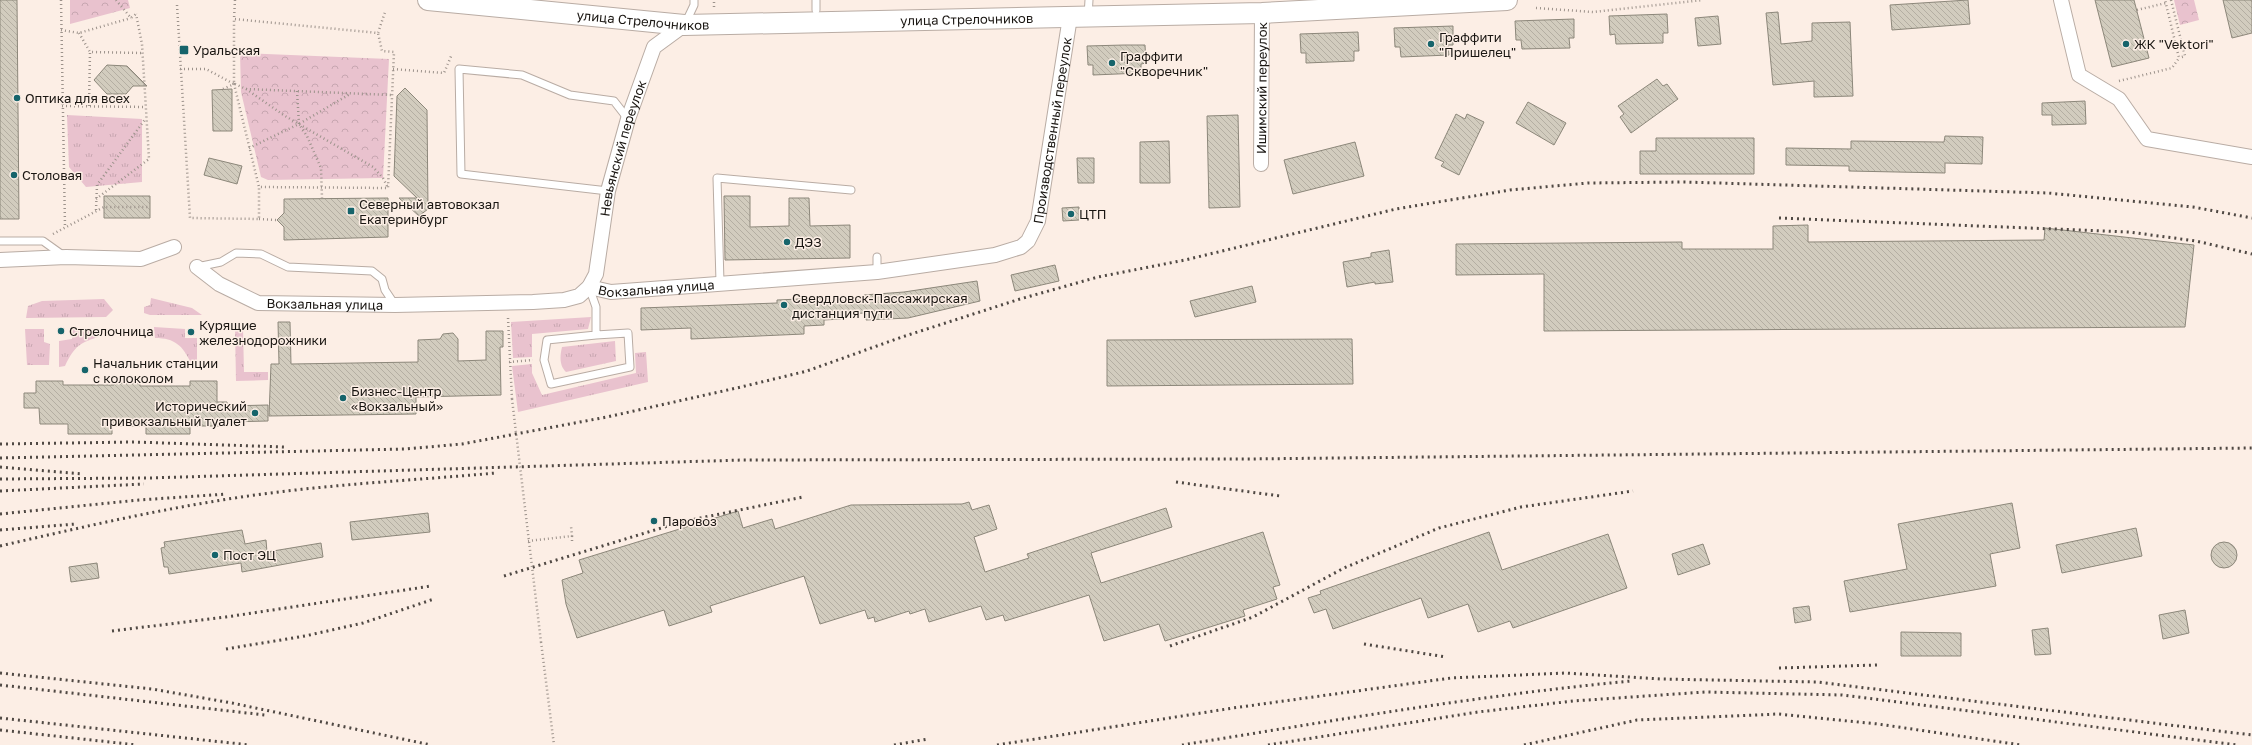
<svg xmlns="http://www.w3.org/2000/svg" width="2252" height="745" viewBox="0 0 2252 745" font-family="'Golos Text',sans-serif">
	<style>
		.grass { fill: url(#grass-tufts) }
		.park { fill: url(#park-crowns) }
		.building { fill: url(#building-back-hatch); stroke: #8c877a }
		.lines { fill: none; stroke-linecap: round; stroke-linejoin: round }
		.lane-casing { stroke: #b9aca4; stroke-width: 9 }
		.street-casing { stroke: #b9aca4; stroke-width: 16 }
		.secondary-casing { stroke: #b9aca4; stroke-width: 22 }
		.path { stroke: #9c928b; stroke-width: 2.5; stroke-dasharray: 1 3; stroke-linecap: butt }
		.lane { stroke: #fff; stroke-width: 7 }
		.street { stroke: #fff; stroke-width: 14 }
		.secondary { stroke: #fff; stroke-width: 20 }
		.rail { stroke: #4f4843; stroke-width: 3; stroke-dasharray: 2 4; stroke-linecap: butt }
		.path-bridge { stroke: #9c928b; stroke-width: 2.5; stroke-dasharray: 1 3; stroke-linecap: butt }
		.poi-dot { fill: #16646b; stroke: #fceee5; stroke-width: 1.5 }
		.labels { text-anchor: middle; stroke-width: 3; stroke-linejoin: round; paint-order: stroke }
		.street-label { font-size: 13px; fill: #1a1612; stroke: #fceee5 }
		.poi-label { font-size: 13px; fill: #1a1612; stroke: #fceee5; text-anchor: start }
	</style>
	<defs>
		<pattern id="grass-tufts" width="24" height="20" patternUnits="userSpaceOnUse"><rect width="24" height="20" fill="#e9c2ce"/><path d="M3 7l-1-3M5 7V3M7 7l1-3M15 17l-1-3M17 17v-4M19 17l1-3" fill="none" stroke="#c7a6b0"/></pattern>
		<pattern id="park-crowns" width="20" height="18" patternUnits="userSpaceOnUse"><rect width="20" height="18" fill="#e9c2ce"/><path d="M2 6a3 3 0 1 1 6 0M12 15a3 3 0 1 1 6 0" fill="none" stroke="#c7a6b0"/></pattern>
		<pattern id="building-back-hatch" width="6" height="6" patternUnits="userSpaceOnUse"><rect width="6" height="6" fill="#d2ccbe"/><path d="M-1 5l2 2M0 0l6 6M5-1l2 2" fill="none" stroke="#b4aea2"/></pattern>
	</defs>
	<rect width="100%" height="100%" fill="#fceee5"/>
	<path class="grass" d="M67 115 142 119V182L86 187 69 167Z
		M151 298 192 308 202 315H150L144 313V307L150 305Z
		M104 299 113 310 106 317 26 318 28 306 42 301Z
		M591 317 588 329 532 334V357L513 358 511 322Z
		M154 327 185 329V338H197V364L191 363C183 346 175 338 155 338Z
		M235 328H243L244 372H268V380L236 381Z
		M25 329H44V342L50 344 49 365H27Z
		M73 329 101 330V336C80 343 75 345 65 366L59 367V341L72 339Z
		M615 341 616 361 566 372C559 365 560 356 562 347Z
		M646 352 648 382 518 412 512 366 532 364V373L542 395 636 373 635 353Z"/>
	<path class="park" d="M70 0H128L130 8 70 24Z
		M2174 0H2194L2199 20 2180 25Z
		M240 53 389 59 383 178 268 180 261 177 241 92Z"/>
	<path class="building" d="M0 0H17L19 219H0Z
		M1968 0 1970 24 1892 30 1890 5Z
		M2095 0H2134L2149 58 2112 67Z
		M2223 0H2252V33L2232 38Z
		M1778 12 1781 44 1812 41V23L1850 22 1853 96 1814 97V81L1773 85 1766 13Z
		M1667 14 1668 33H1663V43L1616 44 1615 34 1610 35 1609 16Z
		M1718 16 1721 44 1698 46 1695 18Z
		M1574 19V38H1569L1570 48 1522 49 1521 40H1516L1515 21Z
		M1453 26V45H1448L1449 55 1401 57 1400 47H1395L1394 28Z
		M1358 32 1359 51H1354V61L1306 63V53H1301L1300 34Z
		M1124 45H1145L1146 63 1141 64V73L1093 75V65H1088L1087 46Z
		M107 65 127 66 147 86H133L126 94H107L94 80Z
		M1657 79 1663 86 1667 84 1678 99 1631 133 1620 117 1624 114 1618 106Z
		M405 88 427 110 428 209 419 216 399 198H417L394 176 397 96Z
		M232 89V131H213L212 90Z
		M2085 101 2086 124 2052 125V115H2042V103Z
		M1528 102 1566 123 1554 145 1516 123Z
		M1456 114 1465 119 1467 114 1484 122 1459 175 1441 166 1444 162 1435 158Z
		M1238 115 1240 207 1209 208 1207 116Z
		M1945 136 1983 137 1982 164 1945 163V173L1849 171V166L1786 165V148L1851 149V141L1944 142Z
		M1656 138H1754V174H1640V151H1656Z
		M1169 141 1170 183H1140V142Z
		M1355 142 1364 176 1293 194 1284 160Z
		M209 158 242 166 237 184 204 175Z
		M1077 158H1094V183H1078Z
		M104 196H150V218H104Z
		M724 196H750V227L789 226V198H809L810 226 850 225V258L725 260Z
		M388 198V237L284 240V227L277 220 284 213V199Z
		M1079 207V220L1063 221 1062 208Z
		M1808 225V242L2044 240 2045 228 2194 245 2185 327 1544 331V274L1456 275V244L1682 242V249H1773V226Z
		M1389 250 1393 282 1375 284V282L1347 287 1343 262 1371 257V253Z
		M1055 265 1059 281 1015 291 1011 275Z
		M977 281 980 301 908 318 866 320 865 313 841 314V319L824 320V325L804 326V334L691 339V328L641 330V308L777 303V300L822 298V301L865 300 864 295 904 292Z
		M1252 286 1256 302 1195 317 1190 301Z
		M278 322H290L291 364 418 362V340L440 339 443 334 453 333 458 339V361L486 360V331H503V347H500L501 395 416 397V414L269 416 271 364H279Z
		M1352 339 1353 384 1107 386V340Z
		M36 381H63V385H114V383H140V386H190V381H217V402H227V406L268 405V421L227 422V426H190V434H146V426H112V434H68V424H40L39 408H24V393H36Z
		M969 502 972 510 989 505 997 529 974 537 985 572 1029 558 1027 554 1166 508 1172 527 1091 553 1101 583 1263 532 1280 585 1273 587 1277 599 1243 610 1245 616 1165 641 1159 624 1104 641 1089 595 1005 621 1003 615 986 620 981 606 929 622 925 609 910 614 909 611 875 622 874 617 868 619 865 610 820 624 804 576 710 606 712 612 669 626 664 610 577 638 566 604 562 580 583 573 579 560 738 511 743 528 772 519 775 529 851 505 962 504Z
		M2012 503 2020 548 1990 554 1996 586 1850 612 1844 581 1907 569 1898 524Z
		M428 513 430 532 352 540 350 522Z
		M2136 528 2142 556 2062 573 2056 545Z
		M242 530 245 544 266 540 267 552 321 543 323 557 242 572 241 563 169 574 168 567H164L161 548 165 547 164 542Z
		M1489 532 1502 570 1608 534 1627 588 1513 628 1510 621 1478 632 1468 604 1428 618 1421 598 1333 629 1326 609 1314 613 1308 598 1321 594 1320 591Z
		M2211 555a13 13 0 1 1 26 0a13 13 0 1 1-26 0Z
		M1703 544 1710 564 1678 575 1672 554Z
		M97 563 99 578 71 582 69 567Z
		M1809 606 1811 620 1795 623 1793 608Z
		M2185 610 2189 633 2163 639 2159 615Z
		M2048 628 2051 654 2035 655 2032 630Z
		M1901 632 1961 633V656H1901Z"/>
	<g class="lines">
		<g class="lane-casing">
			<path id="lane" d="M816 0V10
				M1088 16 1089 0
				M685 24 694 5V0
				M608 191 461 174 459 69 522 75 570 95 614 101 628 119
				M0 241H43L64 256
				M877 257V272
				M197 267 221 262 236 253 261 254 288 267 372 271 382 279 385 290 395 305
				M720 282 717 178 851 190
				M589 287 596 307V335L547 340 544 360 551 384 630 367 628 333 596 335"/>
		</g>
		<g class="street-casing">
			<g id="street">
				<path d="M2061 0 2079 75 2119 99 2147 139 2252 157"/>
				<path id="s1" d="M1261 164 1262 13"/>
				<path d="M0 260 66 257 141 259 174 247"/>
				<path id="s2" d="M197 267 219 284 258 303 395 305 533 302 564 300 579 296 589 287 596 274 608 191 628 119 654 47 684 25"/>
				<path id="s3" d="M589 287 611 292 877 272 995 255 1021 247 1028 241 1038 221 1070 17"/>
			</g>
		</g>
		<g class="secondary-casing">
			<g id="secondary">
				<path id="s4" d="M428 0 684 25 1262 13 1507 0"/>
			</g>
		</g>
		<path class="path" d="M61 0 65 227
			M116 0 131 18 136 14
			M235 0 234 19 378 33 385 12
			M2171 0 2185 56 2179 58
			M177 5 190 218 259 219V187
			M714 7V0
			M1536 8 1593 12 1703 0
			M2137 10 2166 3
			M61 30 79 33 131 18
			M79 33 90 52 143 53
			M180 69H206L234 84V19
			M393 69 444 73 452 54
			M2119 81 2172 68 2179 58 2165 0
			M235 84 246 89 392 95
			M223 89 234 84 259 187 388 188
			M246 89 285 116 373 167 383 178 388 188 394 52 382 51 378 33
			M297 91 299 124 307 136 321 168 322 198
			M62 106 146 107
			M89 106 90 52
			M249 148 299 124 350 94
			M96 199 149 159 142 44 136 14
			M96 210 97 185 146 118
			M259 219 277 220
			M53 234 104 207H150
			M508 318 512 399
			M509 362 533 360
			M572 536V544
			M528 541 572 536 571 526
			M541 642 554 745"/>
		<use href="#lane" class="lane"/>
		<use href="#street" class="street"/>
		<use href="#secondary" class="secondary"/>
		<path class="rail" d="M1779 218 2129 232 2196 241 2252 254
			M0 444 134 442 285 447
			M0 458 405 449 462 444 607 417 741 387 807 371 902 337 1020 299 1098 277 1185 260 1396 209 1510 190 1588 183 1685 182 2048 193 2193 207 2252 218
			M0 467 83 474
			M0 479 149 478 743 460 1246 459 2252 448
			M1176 482 1280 496
			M0 491 144 484
			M0 514 139 500 227 494
			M0 530 76 524
			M0 546C74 529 147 512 222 500 313 485 405 481 496 473
			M504 576 681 522 803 497
			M112 631 226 617 431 586
			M1364 644 1446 657
			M1170 646 1253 617 1344 568 1439 528 1521 507 1633 491
			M226 649 305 636 363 623 434 599
			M1779 668 1877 665
			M0 673 152 689 232 703 431 745
			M0 685 265 715
			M0 718 250 745
			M0 730 137 745
			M894 745 928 739
			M997 745 1233 708 1451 678 1565 673 1661 679 1817 682 2252 735
			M1182 745C1331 721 1481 695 1631 681
			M1268 745 1478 712 1573 701 1705 692 1842 695 2238 745
			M1524 745 1637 720 1778 714 1878 724 2021 745"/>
		<path class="path-bridge" d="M512 399 541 642"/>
	</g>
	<g class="poi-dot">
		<circle cx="1431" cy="44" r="4"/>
		<circle cx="2126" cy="44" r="4"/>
		<rect x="179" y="45" width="10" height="10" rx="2"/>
		<circle cx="1112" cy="63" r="4"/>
		<circle cx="17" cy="98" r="4"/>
		<circle cx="14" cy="175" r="4"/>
		<rect x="347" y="207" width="8" height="8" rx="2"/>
		<circle cx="1071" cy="214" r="4"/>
		<circle cx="787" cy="242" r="4"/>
		<circle cx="784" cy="305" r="4"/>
		<circle cx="61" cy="331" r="4"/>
		<circle cx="191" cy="332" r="4"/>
		<circle cx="85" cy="370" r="4"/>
		<circle cx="343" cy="398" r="4"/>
		<circle cx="255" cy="413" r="4"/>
		<circle cx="654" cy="521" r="4"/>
		<circle cx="215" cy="555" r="4"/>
	</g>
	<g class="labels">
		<g class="street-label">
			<text dy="5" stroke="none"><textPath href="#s4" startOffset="216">улица Стрелочников</textPath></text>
			<text dy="5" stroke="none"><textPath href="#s4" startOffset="540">улица Стрелочников</textPath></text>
			<text dy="5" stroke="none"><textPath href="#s1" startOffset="76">Ишимский переулок</textPath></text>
			<text dy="5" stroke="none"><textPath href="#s3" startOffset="559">Производственный переулок</textPath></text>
			<text dy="5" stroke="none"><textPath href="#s2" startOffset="550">Невьянский переулок</textPath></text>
			<text dy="5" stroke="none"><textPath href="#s3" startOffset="68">Вокзальная улица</textPath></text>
			<text dy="5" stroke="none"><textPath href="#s2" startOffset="138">Вокзальная улица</textPath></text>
		</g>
		<g class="poi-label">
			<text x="1439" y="42">Граффити<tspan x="1439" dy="15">"Пришелец"</tspan></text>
			<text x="2134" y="49">ЖК "Vektori"</text>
			<text x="193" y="55">Уральская</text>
			<text x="1120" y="61">Граффити<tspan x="1120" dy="15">"Скворечник"</tspan></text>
			<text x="25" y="103">Оптика для всех</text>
			<text x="22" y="180">Столовая</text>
			<text x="359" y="209">Северный автовокзал<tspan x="359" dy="15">Екатеринбург</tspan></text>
			<text x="1079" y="219">ЦТП</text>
			<text x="795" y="247">ДЭЗ</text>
			<text x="792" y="303">Свердловск-Пассажирская<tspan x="792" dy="15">дистанция пути</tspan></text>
			<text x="199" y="330">Курящие<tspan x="199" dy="15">железнодорожники</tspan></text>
			<text x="69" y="336">Стрелочница</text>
			<text x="93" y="368">Начальник станции<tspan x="93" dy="15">с колоколом</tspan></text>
			<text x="351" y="396">Бизнес-Центр<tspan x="351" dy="15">«Вокзальный»</tspan></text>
			<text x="247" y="411" text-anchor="end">Исторический<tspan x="247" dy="15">привокзальный туалет</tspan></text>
			<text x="662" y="526">Паровоз</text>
			<text x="223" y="560">Пост ЭЦ</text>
		</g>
	</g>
</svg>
